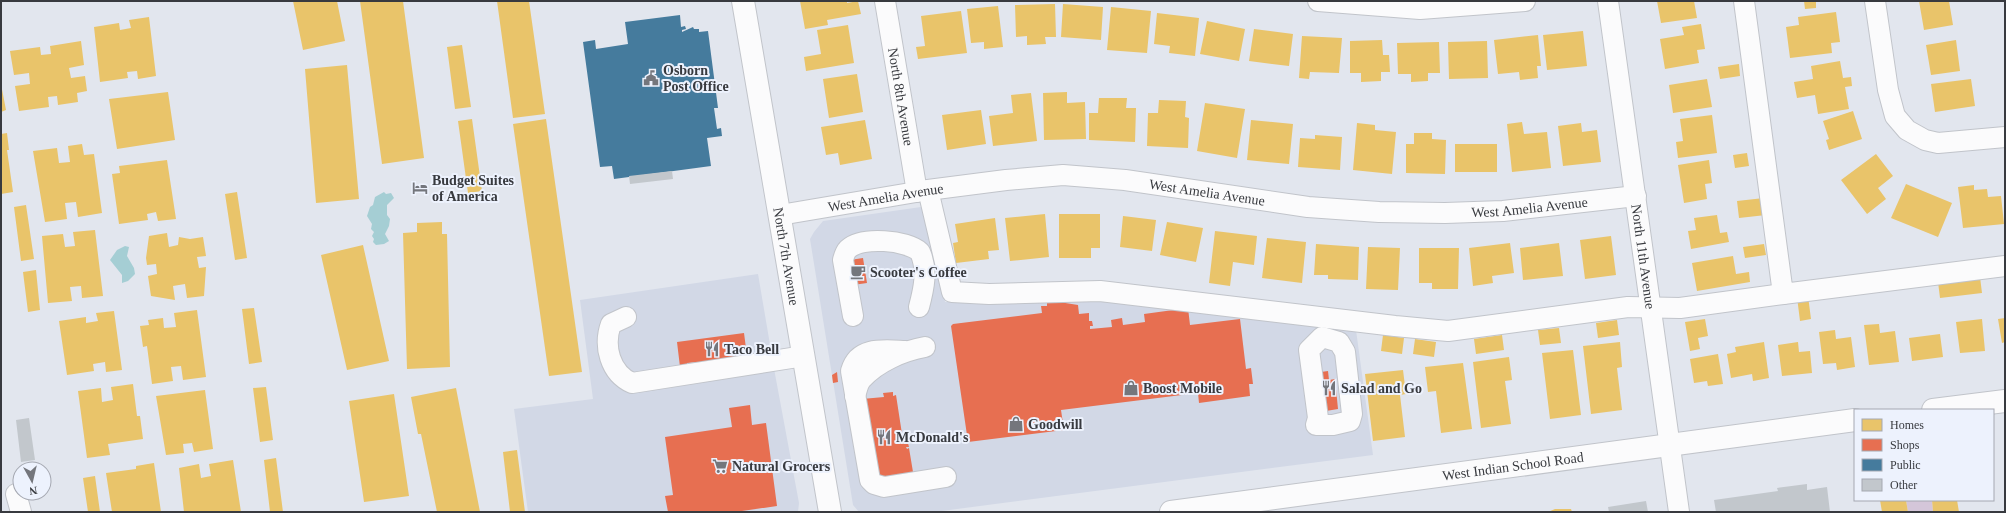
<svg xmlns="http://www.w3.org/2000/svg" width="2006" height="513" viewBox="0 0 2006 513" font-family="Georgia,serif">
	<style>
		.built { fill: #d2d8e6 }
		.green { fill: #d4c6d9 }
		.water { fill: #a5ced4 }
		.homes { fill: #e9c46a }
		.shops { fill: #e76f51 }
		.public { fill: #457b9d }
		.building { fill: #c2c7cc }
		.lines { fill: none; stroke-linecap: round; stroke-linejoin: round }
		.minor-casing { stroke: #c1c4ca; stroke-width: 22 }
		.major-casing { stroke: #c1c4ca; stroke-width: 24 }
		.minor { stroke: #fbfbfc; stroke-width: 20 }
		.major { stroke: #fbfbfc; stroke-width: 22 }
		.labels { text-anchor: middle; stroke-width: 4; stroke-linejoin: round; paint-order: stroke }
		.poi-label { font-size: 14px; font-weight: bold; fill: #383a3f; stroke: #edf2fd; text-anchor: start }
		.street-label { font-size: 14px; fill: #383a3f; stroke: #edf2fd }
	</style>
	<rect width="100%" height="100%" fill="#e2e6ee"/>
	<path class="built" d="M928 206 945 302 1101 297 1356 330 1373 455 934 512H859L853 505 810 239 814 232 823 221Z
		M758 274 775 374 799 503 798 512H528L514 409 593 399 580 300Z"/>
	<path class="green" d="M1906 500H1932L1933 512H1908Z"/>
	<path class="water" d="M384 192 386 194 391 193 394 198 387 205V215L390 219 389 226 385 234 389 241 384 244 376 245 373 242 374 239 372 236 374 232 371 229 372 224 367 216 370 207 373 205 375 197Z
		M125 246 129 247 127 256 134 268 135 274 128 281 122 283V275L110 260 117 250Z"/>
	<path class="homes" d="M293 1H337L345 41 303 50Z
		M360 1H403L424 158 382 164Z
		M497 1H529L545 114 513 118Z
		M800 1H847V3L858 1 861 14 827 20 828 25 805 29Z
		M1657 1H1694L1697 18 1661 23Z
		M1804 1H1816V8L1805 9Z
		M1919 1H1949L1953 25 1924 30Z
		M1055 4 1056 37H1045L1046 44 1027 45V36L1016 37 1015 5Z
		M1063 4 1103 7 1101 40 1061 37Z
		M998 6 1003 47 984 49V42L971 43 967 9Z
		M1111 7 1151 11 1147 53 1107 50Z
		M961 11 967 53 918 59 916 47 925 46 921 16Z
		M1836 12 1840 42 1831 43 1832 53 1790 58 1786 27 1799 25 1798 17Z
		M1157 13 1199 18 1195 56 1169 53 1170 46 1154 44Z
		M149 17 156 76 138 79 137 71 127 72 128 78 100 82 94 27 119 23 120 30 131 28 129 20Z
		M1207 21 1245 29 1239 61 1200 54Z
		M1701 24 1705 49 1697 50 1699 63 1665 69 1660 39 1684 35 1682 27Z
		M848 25 854 63 806 71 804 57 821 54 817 30Z
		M1254 29 1293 34 1289 66 1249 61Z
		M1583 31 1587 66 1547 70 1543 35Z
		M1538 35 1541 66H1537L1538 78 1520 80 1519 72 1498 74 1494 40Z
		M1302 36 1342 38 1339 73 1310 72 1309 79 1299 78Z
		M1382 40 1383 55H1389L1390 72H1381V81L1361 82V73H1350V41Z
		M1956 40 1960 71 1931 75 1926 45Z
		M81 41 84 65 69 68 71 78 85 76 87 91 77 93 78 102 58 105 57 96 48 97 49 107 19 111 15 86 30 84 29 73 14 75 10 51 40 47 41 55 51 54 50 46Z
		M1487 41 1488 78 1449 79 1448 42Z
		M1439 42 1440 73H1428V81L1411 82V74H1398L1397 43Z
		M462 45 471 107 455 109 447 47Z
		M1840 61 1843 78 1851 77 1852 86 1845 87 1849 109 1818 114 1815 95 1797 98 1794 82 1813 79 1811 66Z
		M1739 64 1740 76 1720 79 1718 67Z
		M347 65 359 199 316 203 305 69Z
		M857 74 863 112 829 118 823 79Z
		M1707 79 1712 107 1673 113 1669 85Z
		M1971 79 1975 106 1935 112 1931 84Z
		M1 84 6 110 1 112Z
		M168 92 175 140 117 149 109 99Z
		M1067 92V103L1085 102 1086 139 1044 140 1043 93Z
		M1031 93 1037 141 993 146 989 116 1013 113 1011 95Z
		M1099 98H1127L1126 108H1136L1135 142 1089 140V113H1098Z
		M1159 100 1186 101 1185 117 1189 118 1188 148 1147 146 1148 113H1158Z
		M1205 103 1245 109 1237 158 1197 151Z
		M981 110 986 144 947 150 942 115Z
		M1853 111 1862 139 1829 150 1826 140 1829 139 1823 121Z
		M1712 115 1717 153 1678 158 1676 142 1683 141 1680 119Z
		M472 119 482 191 468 193 458 121Z
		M546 119 582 372 549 376 513 124Z
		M865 120 872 159 840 165 838 153 826 155 821 127Z
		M1251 120 1293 124 1289 164 1247 160Z
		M1522 122 1524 134 1547 132 1551 168 1512 172 1507 124Z
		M1357 123 1375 125V130L1396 132 1392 174 1353 170Z
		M1581 123 1582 132 1597 130 1601 162 1563 166 1558 126Z
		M7 133 9 150H7L13 192 1 194V134Z
		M1414 133H1432V139L1446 140 1445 174 1406 173V144H1414Z
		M1315 135 1342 137 1340 170 1298 167 1300 138 1315 139Z
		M82 144 84 155 94 154 102 213 78 217 76 202 65 203 67 219 45 222 33 151 57 148 59 163 70 162 68 146Z
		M1455 144H1497V172H1455Z
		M1747 153 1749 166 1735 168 1733 155Z
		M1876 154 1893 176 1878 188 1886 199 1867 214 1841 180Z
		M167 160 176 219 158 221 156 212 147 214 148 220 119 224 112 174 120 173 119 166Z
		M1709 160 1712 183 1705 184 1707 199 1684 203 1678 165Z
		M1906 184 1952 203 1938 237 1891 218Z
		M1974 185V190L1987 189 1988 197 2001 196 2004 224 1963 228 1958 187Z
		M237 192 247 258 235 260 225 194Z
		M1764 198 1766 215 1739 218 1737 201Z
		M26 205 34 259 21 261 14 207Z
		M1045 214 1049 257 1010 261 1005 218Z
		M1059 214H1100V248H1091V258H1059Z
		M1717 215 1720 233 1727 232 1729 242 1691 249 1688 231 1696 230 1694 218Z
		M1123 216 1156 220 1152 251 1120 247Z
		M995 218 999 250 988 251 989 259 956 263 953 243 958 242 955 224Z
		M442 222V234H447L450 367 407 369 403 233 417 232V223Z
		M1167 222 1203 228 1196 262 1160 255Z
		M95 230 103 296 82 298 81 286 70 287 72 301 48 303 42 236 63 234 65 247 75 246 73 232Z
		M1215 231 1257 236 1254 265 1233 262 1230 286 1209 283Z
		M167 233 169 247 178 245 179 237 190 239 203 237 206 256 197 257 199 268 206 267 204 296 187 298 185 284 173 286 175 300 151 296 148 276 157 274 156 264 147 265 146 258 149 236Z
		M1611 236 1616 275 1585 279 1580 240Z
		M1267 238 1306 242 1302 283 1262 278Z
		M1510 243 1514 273 1492 276 1493 283 1473 286 1469 248Z
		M1559 243 1563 276 1523 280 1520 248Z
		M1316 244 1359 247 1358 280 1328 279V275H1314Z
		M1764 244 1766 255 1745 258 1743 247Z
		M363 245 389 361 347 370 321 255Z
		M1368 247 1400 248 1398 290 1366 289Z
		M1419 248H1459L1458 289H1432V283H1419Z
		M1733 256 1736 274 1749 272 1750 282 1697 291 1692 263Z
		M36 270 40 310 28 312 23 272Z
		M1980 277 1982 293 1940 298 1938 282Z
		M1808 296 1811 319 1800 321 1797 297Z
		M254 308 262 362 249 364 242 309Z
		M197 310 206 377 183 380 181 366 171 367 173 381 152 384 147 346 143 347 140 326 149 325 148 320 163 318 164 328 176 327 174 313Z
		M114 311 122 370 106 372 105 362 93 364 94 371 67 375 59 321 86 317V323L98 321 96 313Z
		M2005 318V342L2002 343 1998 319Z
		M1705 319 1708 336 1698 338 1700 349 1690 351 1685 322Z
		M1982 319 1985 351 1960 353 1956 322Z
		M1617 320 1619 335 1598 338 1596 323Z
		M1879 324 1880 333 1895 331 1899 362 1869 365 1864 325Z
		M1559 328 1561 343 1540 345 1538 330Z
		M1835 330 1836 339 1851 337 1855 367 1837 370 1836 363 1823 364 1819 332Z
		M1940 334 1943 357 1912 361 1909 338Z
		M1383 335 1404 338 1402 354 1381 351Z
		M1502 335 1504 350 1476 354 1474 339Z
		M1415 339 1436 342 1434 357 1413 354Z
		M1620 342 1622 367 1617 368 1622 410 1591 414 1583 346Z
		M1764 342 1769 378 1753 381 1752 374 1731 378 1727 354 1736 352 1735 347Z
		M1798 342 1799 352 1810 351 1812 373 1782 376 1778 345Z
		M1573 350 1581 415 1550 419 1542 353Z
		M1718 354 1723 384 1708 386 1707 381 1694 383 1690 359Z
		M1509 357 1512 380 1505 381 1511 424 1481 428 1473 362Z
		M1463 363 1472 429 1441 433 1436 391 1428 392 1425 367Z
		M1403 370 1406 394 1400 395 1405 437 1373 441 1365 374Z
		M133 384 137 416H140L143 439 108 444 110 455 87 458 78 391 101 388 102 402 113 400 111 387Z
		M266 387 273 440 260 442 253 388Z
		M456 388 480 512H437L421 434H418L411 397Z
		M205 390 213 449 194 452 192 443 183 444 184 453 166 455 156 396Z
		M394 394 409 496 364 502 349 401Z
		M517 450 525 512H510L503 452Z
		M276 458 283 512H270L264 460Z
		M233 460 241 512H184L179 468 199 464 201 478 211 476 209 464Z
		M154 463 161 512H112L106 473 136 469V466Z
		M95 476 100 512H88L83 478Z
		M1880 500H1906L1908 512H1882Z
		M1932 500H1957L1959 512H1933Z
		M1555 509H1571L1572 512H1548Z"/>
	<path class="shops" d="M863 258 867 283 853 285 850 260Z
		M1059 302 1078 305 1079 314 1089 313V321H1092L1093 326H1090V329L1112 327 1111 320 1122 318 1123 325 1145 322 1144 314 1188 308 1190 325 1240 319 1246 369 1251 368 1253 384H1249L1250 396 1199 403 1198 393 1061 410 1064 430 968 442 951 326 953 324 1042 313 1041 306H1047V303Z
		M744 333 747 356 697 364V362L687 363V365L680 367 677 342Z
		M1328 371 1329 380 1335 379 1338 409 1326 411 1321 372Z
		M837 372 838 382 833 383 832 375Z
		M893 392V396L896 395 902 434H904L905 440 907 439 909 447H906L907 449 909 448 913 472 904 474V476L877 478 862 399 884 397 883 393Z
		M750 405 752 425 766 423 777 506 735 512H668L665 496 673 495 665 437 732 427 729 408Z"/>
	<path class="public" d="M680 15 681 27 685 26 686 29 682 30V32L693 27 694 29H699V32L708 31 718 108H714L717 129 721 128 722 136 707 138 711 166 614 179 612 166 600 167 583 42 595 40 596 49 628 44 625 22Z"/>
	<path class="building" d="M672 171 673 179 630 184 629 176Z
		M29 418 35 460 21 462 16 420Z
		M1807 484V490L1827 487 1830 512H1716L1714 500 1778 491 1777 488Z
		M1646 501 1648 512H1609L1608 507Z"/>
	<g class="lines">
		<g class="minor-casing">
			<g id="minor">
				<path id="s1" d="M885 1 917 192"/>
				<path d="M1318 1 1420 9 1525 1"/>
				<path id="s2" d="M1608 1 1679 512"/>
				<path d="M1744 1 1783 294 2005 266"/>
				<path d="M1875 1 1888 90 1895 116 1907 130 1925 140 1938 143 2005 137"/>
				<path d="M928 190 952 292 989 294 1100 291 1395 326 1448 331 1628 307 1680 308 1783 294"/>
				<path id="s3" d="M780 215 928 190 1006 180 1063 175 1125 180 1308 207 1379 212 1445 213 1503 211 1636 196"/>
				<path d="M853 316 843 260C844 256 845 252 848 249 862 236 907 240 920 252 928 270 924 288 919 307"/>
				<path d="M626 317 611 324C603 346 610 373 632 383L804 356"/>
				<path d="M1322 337 1339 342 1345 352 1352 414 1350 421 1333 425H1316L1318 418 1309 350Z"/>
				<path d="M905 351C884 350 858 346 851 371L870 480 874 484 884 487 946 477"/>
				<path d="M855 396C857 390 858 383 862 379 877 362 903 351 925 347"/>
				<path d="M16 494 21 512"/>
			</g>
		</g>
		<g class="major-casing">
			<g id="major">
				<path id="s4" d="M743 1 830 512"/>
				<path d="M1933 410 2005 401"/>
				<path id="s5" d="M1171 512 1855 420"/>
			</g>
		</g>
		<use href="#minor" class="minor"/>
		<use href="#major" class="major"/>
	</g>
	<defs>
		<g id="civic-bare" transform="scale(1.2)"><path d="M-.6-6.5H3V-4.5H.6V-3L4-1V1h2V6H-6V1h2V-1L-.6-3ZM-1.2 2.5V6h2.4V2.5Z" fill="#74767c" stroke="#edf2fd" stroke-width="2.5" paint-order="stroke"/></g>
		<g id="hotel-bare" transform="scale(1.2)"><path d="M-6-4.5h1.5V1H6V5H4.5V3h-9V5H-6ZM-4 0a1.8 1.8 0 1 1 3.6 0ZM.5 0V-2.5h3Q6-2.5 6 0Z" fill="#74767c" stroke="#edf2fd" stroke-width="2.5" paint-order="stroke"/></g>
		<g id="cafe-bare" transform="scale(1.2)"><path d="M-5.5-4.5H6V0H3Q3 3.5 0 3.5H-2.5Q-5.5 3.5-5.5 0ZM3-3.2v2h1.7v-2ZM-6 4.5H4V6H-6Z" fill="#74767c" stroke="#edf2fd" stroke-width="2.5" paint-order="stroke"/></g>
		<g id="restaurant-bare" transform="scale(1.2)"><path d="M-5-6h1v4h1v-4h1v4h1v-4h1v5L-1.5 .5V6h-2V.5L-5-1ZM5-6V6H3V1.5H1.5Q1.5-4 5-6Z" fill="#74767c" stroke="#edf2fd" stroke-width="2.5" paint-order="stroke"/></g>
		<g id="shop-bare" transform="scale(1.2)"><path d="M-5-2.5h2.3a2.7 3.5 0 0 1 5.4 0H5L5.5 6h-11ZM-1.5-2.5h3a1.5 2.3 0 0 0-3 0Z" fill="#74767c" stroke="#edf2fd" stroke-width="2.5" paint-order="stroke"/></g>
		<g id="supermarket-bare" transform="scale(1.2)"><path d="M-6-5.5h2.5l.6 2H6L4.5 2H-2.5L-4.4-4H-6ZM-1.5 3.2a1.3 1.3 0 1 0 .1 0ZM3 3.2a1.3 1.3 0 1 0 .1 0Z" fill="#74767c" stroke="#edf2fd" stroke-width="2.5" paint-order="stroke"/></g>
	</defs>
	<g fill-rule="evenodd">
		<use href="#civic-bare" x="651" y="78"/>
		<use href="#hotel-bare" x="420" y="188"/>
		<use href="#cafe-bare" x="858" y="272"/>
		<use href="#restaurant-bare" x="712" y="349"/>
		<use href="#shop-bare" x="1131" y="388"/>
		<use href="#restaurant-bare" x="1329" y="388"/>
		<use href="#shop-bare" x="1016" y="424"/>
		<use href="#restaurant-bare" x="884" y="437"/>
		<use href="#supermarket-bare" x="720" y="466"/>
	</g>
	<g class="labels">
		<g class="poi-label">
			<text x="663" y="75">Osborn<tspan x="663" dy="16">Post Office</tspan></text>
			<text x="432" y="185">Budget Suites<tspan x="432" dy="16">of America</tspan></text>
			<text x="870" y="277">Scooter's Coffee</text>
			<text x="724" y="354">Taco Bell</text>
			<text x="1143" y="393">Boost Mobile</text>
			<text x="1341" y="393">Salad and Go</text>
			<text x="1028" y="429">Goodwill</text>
			<text x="896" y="442">McDonald's</text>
			<text x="732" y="471">Natural Grocers</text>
		</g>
		<g class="street-label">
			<text dy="5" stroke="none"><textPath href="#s1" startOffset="97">North 8th Avenue</textPath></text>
			<text dy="5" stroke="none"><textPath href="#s3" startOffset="431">West Amelia Avenue</textPath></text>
			<text dy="5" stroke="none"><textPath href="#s3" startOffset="107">West Amelia Avenue</textPath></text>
			<text dy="5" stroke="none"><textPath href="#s3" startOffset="755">West Amelia Avenue</textPath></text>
			<text dy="5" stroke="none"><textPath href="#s4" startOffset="259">North 7th Avenue</textPath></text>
			<text dy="5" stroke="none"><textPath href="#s2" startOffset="258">North 11th Avenue</textPath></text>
			<text dy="5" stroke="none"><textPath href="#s5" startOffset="345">West Indian School Road</textPath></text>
		</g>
	</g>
	<rect width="2006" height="513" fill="none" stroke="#383a3f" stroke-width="4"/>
	<rect x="1854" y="409" width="140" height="92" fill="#edf2fd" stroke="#a5a8b1"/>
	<rect x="1862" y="419" width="20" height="12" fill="#e9c46a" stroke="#a5a8b1"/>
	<text x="1890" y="429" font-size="12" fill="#383a3f">Homes</text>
	<rect x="1862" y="439" width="20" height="12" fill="#e76f51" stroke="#a5a8b1"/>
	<text x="1890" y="449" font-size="12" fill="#383a3f">Shops</text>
	<rect x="1862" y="459" width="20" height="12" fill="#457b9d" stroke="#a5a8b1"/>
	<text x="1890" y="469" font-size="12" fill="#383a3f">Public</text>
	<rect x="1862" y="479" width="20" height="12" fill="#c2c7cc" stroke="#a5a8b1"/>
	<text x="1890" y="489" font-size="12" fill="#383a3f">Other</text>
	<g transform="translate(32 481) rotate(172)"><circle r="19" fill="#edf2fd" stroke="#a5a8b1"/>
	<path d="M0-3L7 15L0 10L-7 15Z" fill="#74767c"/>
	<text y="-6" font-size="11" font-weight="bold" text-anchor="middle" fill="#383a3f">N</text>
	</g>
</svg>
